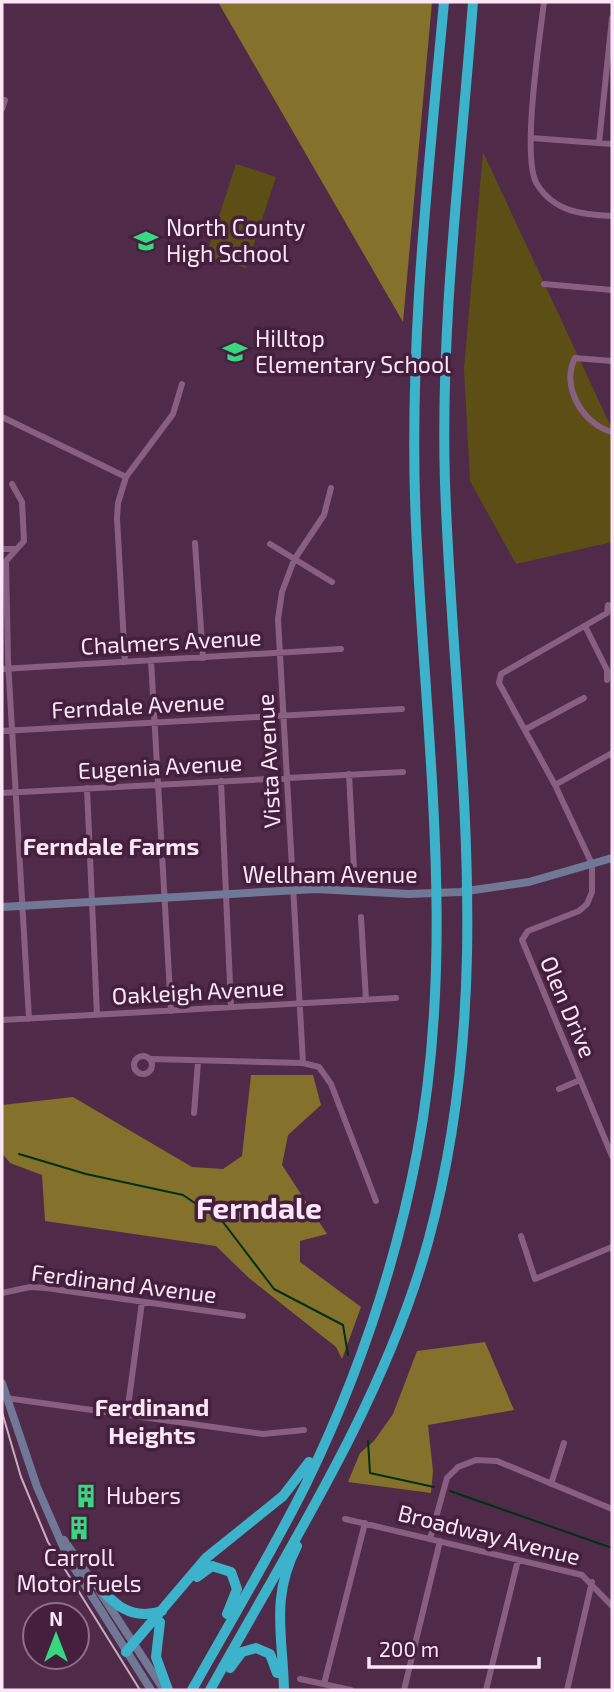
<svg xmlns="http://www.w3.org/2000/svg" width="614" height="1692" viewBox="0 0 614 1692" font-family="'Exo 2',sans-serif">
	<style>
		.green { fill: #5d4e15 }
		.forest { fill: #84712b }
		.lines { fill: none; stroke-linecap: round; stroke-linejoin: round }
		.stream { stroke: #003016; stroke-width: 2 }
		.street { stroke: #885f80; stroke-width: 6 }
		.secondary { stroke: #717896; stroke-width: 8 }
		.highway { stroke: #3cb3ca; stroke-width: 10 }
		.tram { stroke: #c8acc2; stroke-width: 2 }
		.labels { text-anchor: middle; stroke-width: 7; stroke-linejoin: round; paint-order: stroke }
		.poi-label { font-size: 23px; fill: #fde5f8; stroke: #44203e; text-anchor: start }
		.street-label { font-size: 23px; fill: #fde5f8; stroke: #44203e }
		.neighbourhood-label { font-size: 24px; font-weight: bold; fill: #fde5f8; stroke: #44203e }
		.district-label { font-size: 30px; font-weight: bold; fill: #fde5f8; stroke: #44203e }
	</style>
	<rect width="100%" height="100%" fill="#4f2b49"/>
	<path class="green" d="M483 152 612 429V542L516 564 470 481 464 369Z
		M236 164 276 177 246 268 206 256Z"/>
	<path class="forest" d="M218 2H432L403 322Z
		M251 1075H313L321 1105 288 1135 282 1165 327 1234 300 1241V1262L361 1307 342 1359 336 1347 249 1278 216 1246 45 1221 42 1175 10 1163 2 1153V1105L73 1097 192 1167 223 1169 242 1156Z
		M485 1342 514 1410 428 1425 433 1471 431 1493 348 1482 360 1453 374 1441 393 1414 417 1351Z"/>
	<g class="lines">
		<path class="stream" d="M19 1154 86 1174 183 1195 223 1222 274 1289 343 1325 348 1355
			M368 1441 370 1473 434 1487
			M450 1491 612 1548"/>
		<path class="street" d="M544 2C540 36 521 159 537 184 554 212 583 215 612 216
			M2 109 5 100
			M531 138 612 144
			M599 143 612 18
			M544 284 612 290
			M612 361 575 358C560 387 584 425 612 432
			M2 417 126 477 173 414 182 384
			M12 484 22 502 24 541 6 561 8 661 29 1019
			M195 543 203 658
			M270 544 332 582
			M2 549H16
			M608 605 607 613 501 674 499 683 555 785 592 864V892L587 904 579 911 528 931 522 940 612 1156
			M586 628 607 670V680
			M151 660 171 1011
			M125 662 117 518 118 503 126 477
			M2 669 341 649
			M526 729 584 698
			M2 731 402 709
			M349 774 354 869
			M221 781 231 1007
			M555 785 612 753
			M87 788 97 1015
			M2 793 403 772
			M361 917 366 1000
			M2 1020 396 998
			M134 1065a9 9 0 1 1 18 0a9 9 0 1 1-18 0Z
			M151 1059 303 1063 319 1067 331 1084 376 1201
			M303 1063 278 619 282 592 294 560 324 515 331 488
			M559 1089 580 1080
			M194 1113 198 1062
			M521 1236 535 1279 612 1247
			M2 1293 30 1287 46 1288 243 1316
			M6 1398 263 1434 304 1430
			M127 1414 142 1302
			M551 1484 564 1443
			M345 1519 582 1575 612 1606
			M430 1539 447 1478 458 1467 476 1460 497 1461 612 1509
			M300 1679 351 1690
			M324 1684 365 1523
			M404 1690 440 1541
			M486 1690 518 1560
			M567 1690 592 1582"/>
		<path class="secondary" d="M2 907 316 889 409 894 460 892 529 882 612 858
			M2 1383 37 1487 68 1558 151 1690
			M64 1540 93 1582
			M100 1592 164 1690"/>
		<path class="highway" d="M90 1577C112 1601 127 1622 162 1611
			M197 1577 212 1566 231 1572 237 1589 227 1614
			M160 1622 156 1657 168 1690
			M126 1652 206 1558 283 1496 309 1462
			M230 1668 242 1652 256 1648 270 1654 277 1673
			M192 1690C230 1622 271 1554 306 1484 357 1379 395 1267 417 1153 457 945 425 735 416 525 408 350 428 176 444 2
			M210 1690C290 1546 384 1401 428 1242 499 983 454 744 445 483 440 322 461 162 473 2
			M284 1690C283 1636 270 1598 297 1546"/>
		<path class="tram" d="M2 1412 21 1477 48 1542 140 1690"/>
	</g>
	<defs>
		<g id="school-bare" transform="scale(1.89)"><path d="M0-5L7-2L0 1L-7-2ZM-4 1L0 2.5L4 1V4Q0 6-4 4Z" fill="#37d880" stroke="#44203e" stroke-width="2.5" paint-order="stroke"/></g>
		<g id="building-bare" transform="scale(1.89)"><path d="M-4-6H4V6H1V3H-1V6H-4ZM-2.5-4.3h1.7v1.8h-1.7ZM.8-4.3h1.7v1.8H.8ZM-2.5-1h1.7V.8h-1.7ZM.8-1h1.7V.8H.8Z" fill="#37d880" stroke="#44203e" stroke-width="2.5" paint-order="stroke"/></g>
	</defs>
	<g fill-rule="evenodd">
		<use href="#school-bare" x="146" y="241"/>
		<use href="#school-bare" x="235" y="352"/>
		<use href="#building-bare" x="86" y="1496"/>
		<use href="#building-bare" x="79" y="1528"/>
	</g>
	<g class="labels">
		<g class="poi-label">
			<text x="166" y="236">North County<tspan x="166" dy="26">High School</tspan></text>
			<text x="255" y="347">Hilltop<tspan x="255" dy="26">Elementary School</tspan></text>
			<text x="106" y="1504">Hubers</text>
			<text x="79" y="1566" text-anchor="middle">Carroll<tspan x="79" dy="26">Motor Fuels</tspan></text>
		</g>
		<g class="street-label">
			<text transform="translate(171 642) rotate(-3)" y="8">Chalmers Avenue</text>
			<text transform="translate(138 706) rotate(-3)" y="8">Ferndale Avenue</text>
			<text transform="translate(269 761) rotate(-93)" y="8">Vista Avenue</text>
			<text transform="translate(160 767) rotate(-3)" y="8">Eugenia Avenue</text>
			<text x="330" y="883">Wellham Avenue</text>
			<text transform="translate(198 992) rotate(-3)" y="8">Oakleigh Avenue</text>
			<text transform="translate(568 1007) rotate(67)" y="8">Olen Drive</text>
			<text transform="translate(124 1284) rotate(7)" y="8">Ferdinand Avenue</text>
			<text transform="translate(489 1535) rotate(14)" y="8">Broadway Avenue</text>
		</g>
		<g class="neighbourhood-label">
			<text x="111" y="855">Ferndale Farms</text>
			<text x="152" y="1416">Ferdinand<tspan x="152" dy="28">Heights</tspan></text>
		</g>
		<g class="district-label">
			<text x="259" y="1219">Ferndale</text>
		</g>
	</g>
	<rect width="614" height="1692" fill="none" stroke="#fde5f8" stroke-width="7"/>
	<g transform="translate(56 1636)"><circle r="33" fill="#44203e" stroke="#8e6f88" stroke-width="2"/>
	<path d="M0-5L12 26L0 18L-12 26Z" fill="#37d880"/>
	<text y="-10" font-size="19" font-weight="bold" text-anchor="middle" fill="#fde5f8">N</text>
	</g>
	<path d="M369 1657v10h170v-10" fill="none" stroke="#fde5f8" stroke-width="3.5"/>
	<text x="379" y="1657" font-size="21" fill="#fde5f8" stroke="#44203e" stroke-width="5" paint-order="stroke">200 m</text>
</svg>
